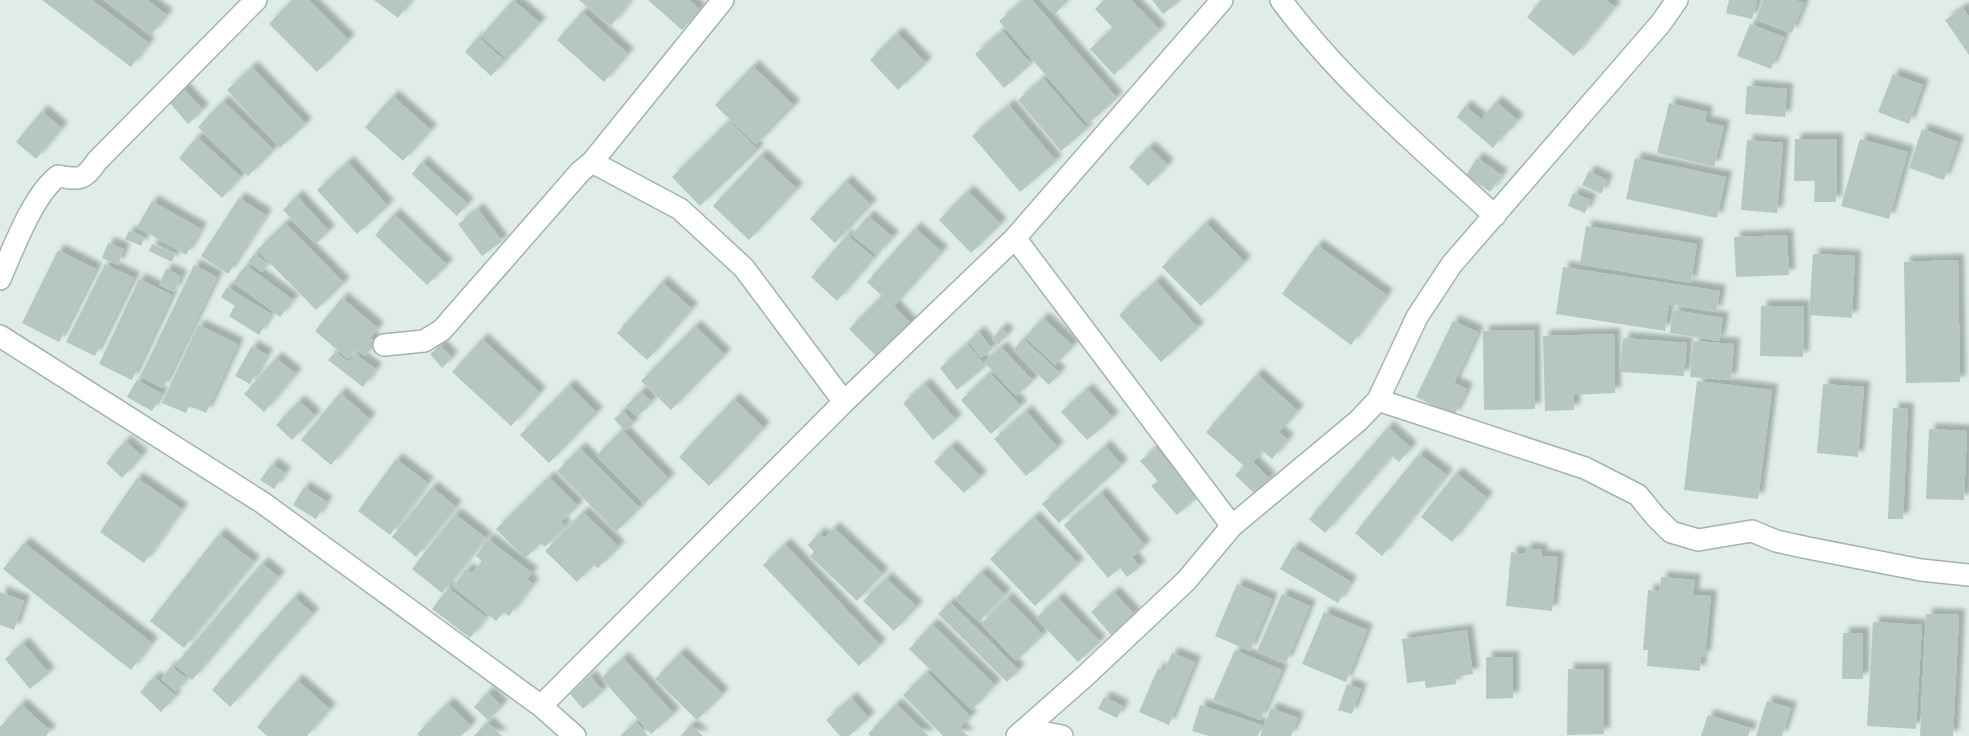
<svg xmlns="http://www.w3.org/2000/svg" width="1969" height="736" viewBox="0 0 1969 736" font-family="'Noto Sans',sans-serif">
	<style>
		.building { fill: #b5c7c0; filter: url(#shadow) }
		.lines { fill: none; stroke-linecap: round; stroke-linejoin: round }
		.minor-casing { stroke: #a2b4af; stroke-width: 24 }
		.minor { stroke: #fff; stroke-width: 21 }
	</style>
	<defs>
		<filter id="shadow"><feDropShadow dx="6" dy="-6" stdDeviation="2" flood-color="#0004"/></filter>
	</defs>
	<rect width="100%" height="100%" fill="#dfece7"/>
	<path class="building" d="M42 0H92L149 43 131 67Z
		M104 0H147L167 15 151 35Z
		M292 0H309L349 40 317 72 269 24Z
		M374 0H411L398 18Z
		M513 0 540 23 507 59 481 36Z
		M579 0H631L611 26Z
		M648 0H689L700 10 682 30Z
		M1023 0H1032L1117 98 1088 124 999 21Z
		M1040 0H1068L1055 14Z
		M1104 0H1131L1160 30 1114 75 1090 49 1113 28 1095 9Z
		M1152 0H1181L1163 14Z
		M1541 0H1606L1615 7 1574 56 1527 17Z
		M1729 0 1757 1 1752 19 1726 13Z
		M1763 0H1795L1804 3 1792 33 1756 19Z
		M1963 8 1969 17V55L1945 20Z
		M582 12 628 54 604 82 557 40Z
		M1750 24 1784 37 1771 69 1737 56Z
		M1002 31 1031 64 1004 88 975 54Z
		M897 33 926 63 898 90 870 60Z
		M478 37 505 61 491 76 465 52Z
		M753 66 794 106 756 145 715 105Z
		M252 67 306 124 280 148 227 90Z
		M1893 74 1923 85 1909 124 1878 112Z
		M1043 78 1087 129 1061 151 1018 100Z
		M1747 86 1787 89 1785 117 1745 114Z
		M183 88 203 110 188 124 168 101Z
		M393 96 431 130 403 161 365 127Z
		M223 101 274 150 248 176 198 127Z
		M1496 102 1518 120 1504 136 1482 118Z
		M1669 103 1707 112 1705 122 1724 126 1714 167 1657 153Z
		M1009 105 1056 161 1020 192 972 136Z
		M1465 106 1502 136 1493 148 1457 117Z
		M42 111 62 128 36 159 16 142Z
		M729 121 758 150 700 206 672 177Z
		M1922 129 1958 142 1944 180 1909 168Z
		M197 137 241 177 222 198 179 158Z
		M1795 139H1837L1836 202H1814L1815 181H1794Z
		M1860 139 1908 152 1889 219 1841 206Z
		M1747 140 1783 143 1777 213 1741 210Z
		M1149 147 1168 165 1148 186 1129 167Z
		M761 155 797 189 749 240 713 206Z
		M1477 158 1502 175 1490 192 1466 175Z
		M1635 158 1726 177 1717 218 1626 199Z
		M348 162 388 206 357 234 317 190Z
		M422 162 468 204 457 216 412 174Z
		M1589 171 1607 180 1601 194 1582 185Z
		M846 181 871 205 835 243 810 219Z
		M968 191 1001 224 971 253 939 220Z
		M1573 193 1591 200 1585 213 1568 206Z
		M297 196 329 231 316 244 283 210Z
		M239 198 266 215 228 274 201 256Z
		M152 201 201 229 186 255 137 227Z
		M478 209 502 241 482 256 458 224Z
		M394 214 447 265 427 285 375 235Z
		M868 216 893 237 877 255 852 235Z
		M285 223 344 283 316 310 257 250Z
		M1206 223 1245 262 1201 306 1162 267Z
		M1586 226 1697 244 1691 283 1580 264Z
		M915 228 942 252 894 306 913 326 879 359 849 329 882 296 867 282Z
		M129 231 144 239 141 246 125 239Z
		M847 235 874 258 837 301 811 277Z
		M1787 235 1789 275 1736 277 1734 237Z
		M108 243 124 249 118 265 102 258Z
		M152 244 175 254 172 262 149 251Z
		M1317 245 1387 295 1351 345 1282 294Z
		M58 250 96 269 59 342 22 323Z
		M254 254 268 265 262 272 248 262Z
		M1813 254 1855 256 1852 318 1809 315Z
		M1958 260 1960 382 1906 383 1904 262Z
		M105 264 134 278 95 356 66 342Z
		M194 265 217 277 163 388 140 377Z
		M246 265 293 300 280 317 233 282Z
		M1563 267 1720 291 1716 312 1669 304 1665 331 1556 314Z
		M166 269 181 276 174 292 159 285Z
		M139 279 172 295 132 380 99 364Z
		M1156 281 1198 328 1161 362 1119 315Z
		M662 282 692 309 647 360 617 333Z
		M227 287 271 314 259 335 229 316 235 306 221 297Z
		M342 298 378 328 370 338 376 343 365 356 356 349 348 359 315 331Z
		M1761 306H1804L1803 357 1760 356Z
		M1673 310 1723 318 1719 341 1670 333Z
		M1043 318 1073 346 1055 365 1025 337Z
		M1453 321 1478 332 1454 383 1467 389 1454 416 1416 397Z
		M198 325 238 344 206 413 189 406 186 413 162 403Z
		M695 326 725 355 671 410 641 381Z
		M1002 328 1008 334 998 345 992 338Z
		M1534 330 1535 409 1484 410 1483 331Z
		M979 332 992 349 981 358 968 341Z
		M1614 334 1615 393 1574 395V410L1545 411 1543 336Z
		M1623 338 1687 343 1684 376 1620 372Z
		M482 339 540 393 511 426 452 372Z
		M1023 339 1060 373 1049 385 1013 350Z
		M1693 341 1734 344 1731 380 1690 377Z
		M967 344 986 366 957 390 940 368Z
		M440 345 452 358 442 368 430 354Z
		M252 346 267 355 250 384 235 376Z
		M1001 347 1033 381 1016 396 984 362Z
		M335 352 348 362 355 354 376 369 363 387 328 360Z
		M276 358 296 374 264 412 244 394Z
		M990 373 1021 406 991 434 961 400Z
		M1257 374 1298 411 1279 432 1288 440 1272 459 1263 451 1253 462 1270 479 1255 494 1235 475 1244 466 1206 432Z
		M137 380 162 394 152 411 127 397Z
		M1697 381 1772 390 1758 499 1684 490Z
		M925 384 956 420 933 440 903 403Z
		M1823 384 1864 387 1858 457 1817 453Z
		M569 385 597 413 549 463 520 435Z
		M1087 389 1113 418 1087 440 1061 412Z
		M641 391 652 402 637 417 626 406Z
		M340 393 370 419 331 465 301 440Z
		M734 399 764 428 709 486 679 457Z
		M299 401 315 416 292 440 276 425Z
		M1893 408 1908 409 1903 519H1888Z
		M623 411 634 423 625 431 614 419Z
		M1026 411 1058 448 1026 476 994 439Z
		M1388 427 1411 448 1399 462 1392 456 1325 533 1309 519Z
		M1929 429 1967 431 1964 500 1926 499Z
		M622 430 669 479 644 504 596 456Z
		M125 441 142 456 122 478 106 463Z
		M951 446 981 477 964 493 934 462Z
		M1105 446 1122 465 1059 523 1042 504Z
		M580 448 640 508 616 532 557 471Z
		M1156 448 1198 497 1177 515 1151 486 1158 481 1140 461Z
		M1419 454 1447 475 1382 556 1355 533Z
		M396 459 428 483 390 535 358 511Z
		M272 464 285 473 274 489 260 480Z
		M1456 473 1487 498 1452 542 1421 517Z
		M549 477 578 506 561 522 565 527 545 547 541 543 525 558 496 529Z
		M137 478 182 509 144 563 100 532Z
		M304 487 327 502 316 519 293 505Z
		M432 487 456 507 416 557 392 537Z
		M1101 493 1145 546 1132 557 1140 567 1127 577 1120 568 1108 578 1064 525Z
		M583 512 619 547 598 568 593 565 577 582 545 551Z
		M455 514 486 538 442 593 412 569Z
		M1034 517 1078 564 1035 606 990 559Z
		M834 528 883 574 857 601 810 556 814 552 808 545 819 533 824 538Z
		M219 534 254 562 184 648 150 621Z
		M488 539 532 573 527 579 533 584 509 616 504 612 496 621 453 587 466 569 472 573 482 561 476 556Z
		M24 543 152 643 131 670 3 569Z
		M785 544 880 645 859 666 763 565Z
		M1293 547 1351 582 1338 603 1280 569Z
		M1525 548 1542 550 1541 556 1558 557 1552 611 1506 606 1511 552 1525 554Z
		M262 563 279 577 192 680 175 665Z
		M981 572 1005 595 979 622 955 599Z
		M1661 577 1695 580 1693 595 1711 596 1705 657 1701 656 1700 671 1647 666 1648 650H1643L1648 590 1659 591Z
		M886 578 917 607 894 631 863 601Z
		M1237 584 1272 599 1250 651 1215 636Z
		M448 588 486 617 470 638 432 609Z
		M0 592 24 601 14 630 0 625Z
		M1114 592 1135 615 1112 636 1091 612Z
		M1282 594 1310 606 1286 663 1257 651Z
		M294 597 313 614 230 707 212 690Z
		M1007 598 1043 635 1016 661 981 624Z
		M1058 598 1100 642 1078 662 1036 618Z
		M950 602 1019 670 1007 682 938 614Z
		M1324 612 1367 630 1346 682 1302 664Z
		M1926 614 1959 615 1953 736H1920Z
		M1873 622 1922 625 1916 729 1867 726Z
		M932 624 995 685 972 710 909 649Z
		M1467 630 1473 674 1455 677 1456 684 1426 688 1425 681 1407 683 1402 639Z
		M1843 633H1863V679H1842Z
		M23 643 49 673 30 689 5 659Z
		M1235 650 1282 670 1260 720 1213 700Z
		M680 653 723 694 697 720 655 679Z
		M1172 653 1195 662 1169 725 1139 712 1158 668 1164 671Z
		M1486 657H1513V698L1486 699Z
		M623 658 674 714 651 734 601 678Z
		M171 666 187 679 176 692 161 679Z
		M1568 669H1604V734L1567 735Z
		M927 672 971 717 960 728 968 736H943L903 695Z
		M590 676 603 691 583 709 570 694Z
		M154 677 176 696 161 712 140 692Z
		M297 680 330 709 307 736H267L257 727Z
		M1347 684 1361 689 1352 714 1338 710Z
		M488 692 502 706 488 720 474 707Z
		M1104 697 1123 706 1117 718 1098 709Z
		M851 698 869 718 849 736H840L826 720Z
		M1767 701 1791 708 1782 736H1756Z
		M448 703 471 726 461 736H419L417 734Z
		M21 704 50 731 46 736H0V727Z
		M896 704 929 736H870L868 734Z
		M1200 705 1262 725 1258 736H1209L1192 731Z
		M1271 708 1298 718 1291 736H1260Z
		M1708 715 1751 728 1748 736H1701Z
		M487 722 502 736H474Z
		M636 722 648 736H620Z
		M691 725 703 736H680Z"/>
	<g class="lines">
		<g class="minor-casing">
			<path id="minor" d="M1281 0C1341 81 1421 148 1495 216
				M592 162 723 0
				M1015 238 1232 526
				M0 279C13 249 33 195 58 176 80 180 84 180 97 161L256 0
				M0 336 263 503 541 706 575 736
				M384 345 424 341 442 330 580 172 592 162 680 209 744 268 844 402
				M1378 400 1585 468 1638 495 1655 516 1671 532 1698 540 1752 531 1776 541 1808 548 1921 570 1969 575
				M541 706 844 402 1015 238 1222 0
				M1025 729 1062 736
				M1017 736 1084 677 1186 581 1232 526 1358 421 1378 400 1417 317 1452 264 1661 23 1677 0"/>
		</g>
		<use href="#minor" class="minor"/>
	</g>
</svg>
